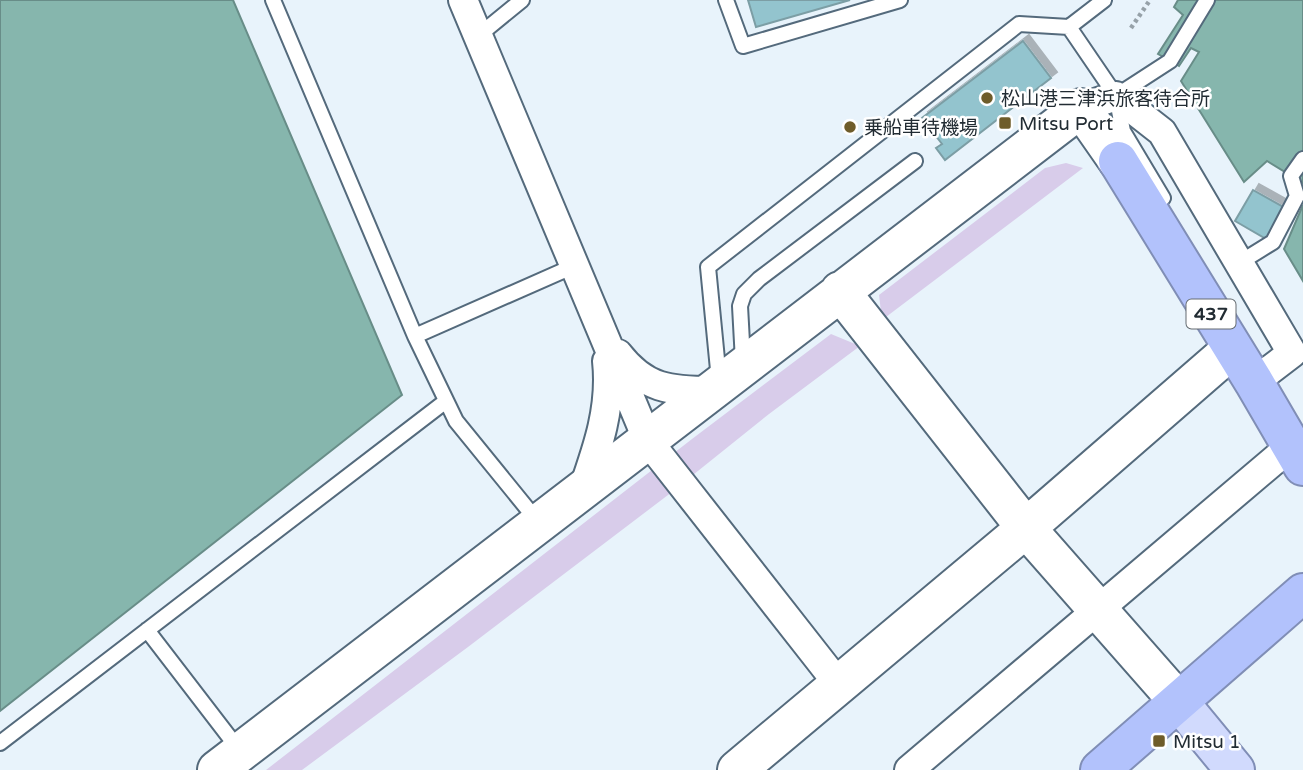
<svg xmlns="http://www.w3.org/2000/svg" width="1303" height="770" viewBox="0 0 1303 770" font-family="'Varela Round','Noto Sans JP',sans-serif">
	<style>
		.green { fill: #d8ccea }
		.water { fill: #86b6ad; stroke: #688d88; stroke-width: 2 }
		.building { fill: #93c4ce; stroke: #7c9ea5; stroke-width: 2; filter: url(#shadow) }
		.lines { fill: none; stroke-linecap: round; stroke-linejoin: round }
		.lane-casing { stroke: #546a7c; stroke-width: 18 }
		.street-casing { stroke: #546a7c; stroke-width: 32 }
		.secondary-casing { stroke: #546a7c; stroke-width: 42 }
		.primary-casing { stroke: #808eb6; stroke-width: 42 }
		.highway-casing { stroke: #808eb6; stroke-width: 42 }
		.path { stroke: #96a1a8; stroke-width: 4.5; stroke-dasharray: 3.5 3.5; stroke-linecap: butt }
		.lane { stroke: #fff; stroke-width: 14 }
		.street { stroke: #fff; stroke-width: 28 }
		.secondary { stroke: #fff; stroke-width: 38 }
		.primary { stroke: #d1dafd; stroke-width: 38 }
		.highway { stroke: #b2c2fc; stroke-width: 38 }
		.poi-dot { fill: #6e5c2a; stroke: #fff; stroke-width: 2.5 }
		.labels { text-anchor: middle; stroke-width: 5; stroke-linejoin: round; paint-order: stroke }
		.shield { fill: #fff; stroke: #646b70; stroke-width: 2 }
		.shield-label { font-size: 18px; font-weight: bold; fill: #222c33 }
		.poi-label { font-size: 19px; fill: #222c33; stroke: #fff; text-anchor: start }
	</style>
	<defs>
		<filter id="shadow"><feDropShadow dx="6" dy="-6" stdDeviation="0" flood-color="#0004"/></filter>
	</defs>
	<rect width="100%" height="100%" fill="#e8f3fb"/>
	<path class="green" d="M1066 163 1083 168 882 320 879 295 1045 168Z
		M831 334 860 346 769 414 668 495 468 647 302 770H266L692 439Z"/>
	<path class="water" d="M0 0H233L402 395 0 711Z
		M1178 0H1303V183L1267 161 1244 182 1181 81 1199 52 1191 48 1179 66 1158 54 1183 15 1174 7Z
		M1303 205V281L1284 249Z"/>
	<path class="building" d="M748 0H850L756 27Z
		M1023 41 1051 78 945 160 936 148 942 144 922 118Z
		M1253 190 1285 208 1268 240 1235 221Z"/>
	<g class="lines">
		<g class="lane-casing">
			<path id="lane" d="M273 0 415 336 574 266
				M726 0 743 46 900 0
				M1069 27 1116 96 1123 131 1163 198
				M478 36 522 0
				M1116 96 1170 61 1207 0
				M1239 263 1273 242 1297 196 1291 176 1303 159
				M415 336 456 421 539 523
				M743 361 740 306 744 294 759 279 915 161
				M719 380 708 267 1019 24 1069 27 1104 0
				M147 630 240 751
				M0 743 446 401"/>
		</g>
		<g class="street-casing">
			<path id="street" d="M463 0 648 441 840 686
				M1081 108 1116 96 1162 132 1292 353 1254 382
				M618 354C645 389 670 391 712 391
				M583 490C598 447 612 407 607 361
				M909 770 1291 446"/>
		</g>
		<g class="secondary-casing">
			<path id="secondary" d="M840 291 1026 528 1179 702
				M217 770 1081 108 1118 161
				M737 770 1026 528 1232 349"/>
		</g>
		<g class="primary-casing">
			<path id="primary" d="M1179 702 1235 770"/>
		</g>
		<g class="highway-casing">
			<path id="highway" d="M1118 161 1254 382 1303 466
				M1100 770 1303 593"/>
		</g>
		<path class="path" d="M1131 28 1150 0"/>
		<use href="#lane" class="lane"/>
		<use href="#street" class="street"/>
		<use href="#secondary" class="secondary"/>
		<use href="#primary" class="primary"/>
		<use href="#highway" class="highway"/>
	</g>
	<g class="poi-dot">
		<circle cx="987" cy="98" r="7"/>
		<rect x="998" y="116" width="14" height="14" rx="3.5"/>
		<circle cx="850" cy="127" r="7"/>
		<rect x="1152" y="734" width="14" height="14" rx="3.5"/>
	</g>
	<g class="labels">
		<rect class="shield" x="1186.5" y="299.5" width="49" height="29" rx="5"/>
		<g class="shield-label">
			<text x="1211" y="320">437</text>
		</g>
		<g class="poi-label">
			<text x="1001" y="105">松山港三津浜旅客待合所</text>
			<text x="1019" y="130">Mitsu Port</text>
			<text x="864" y="134">乗船車待機場</text>
			<text x="1173" y="748">Mitsu 1</text>
		</g>
	</g>
</svg>
